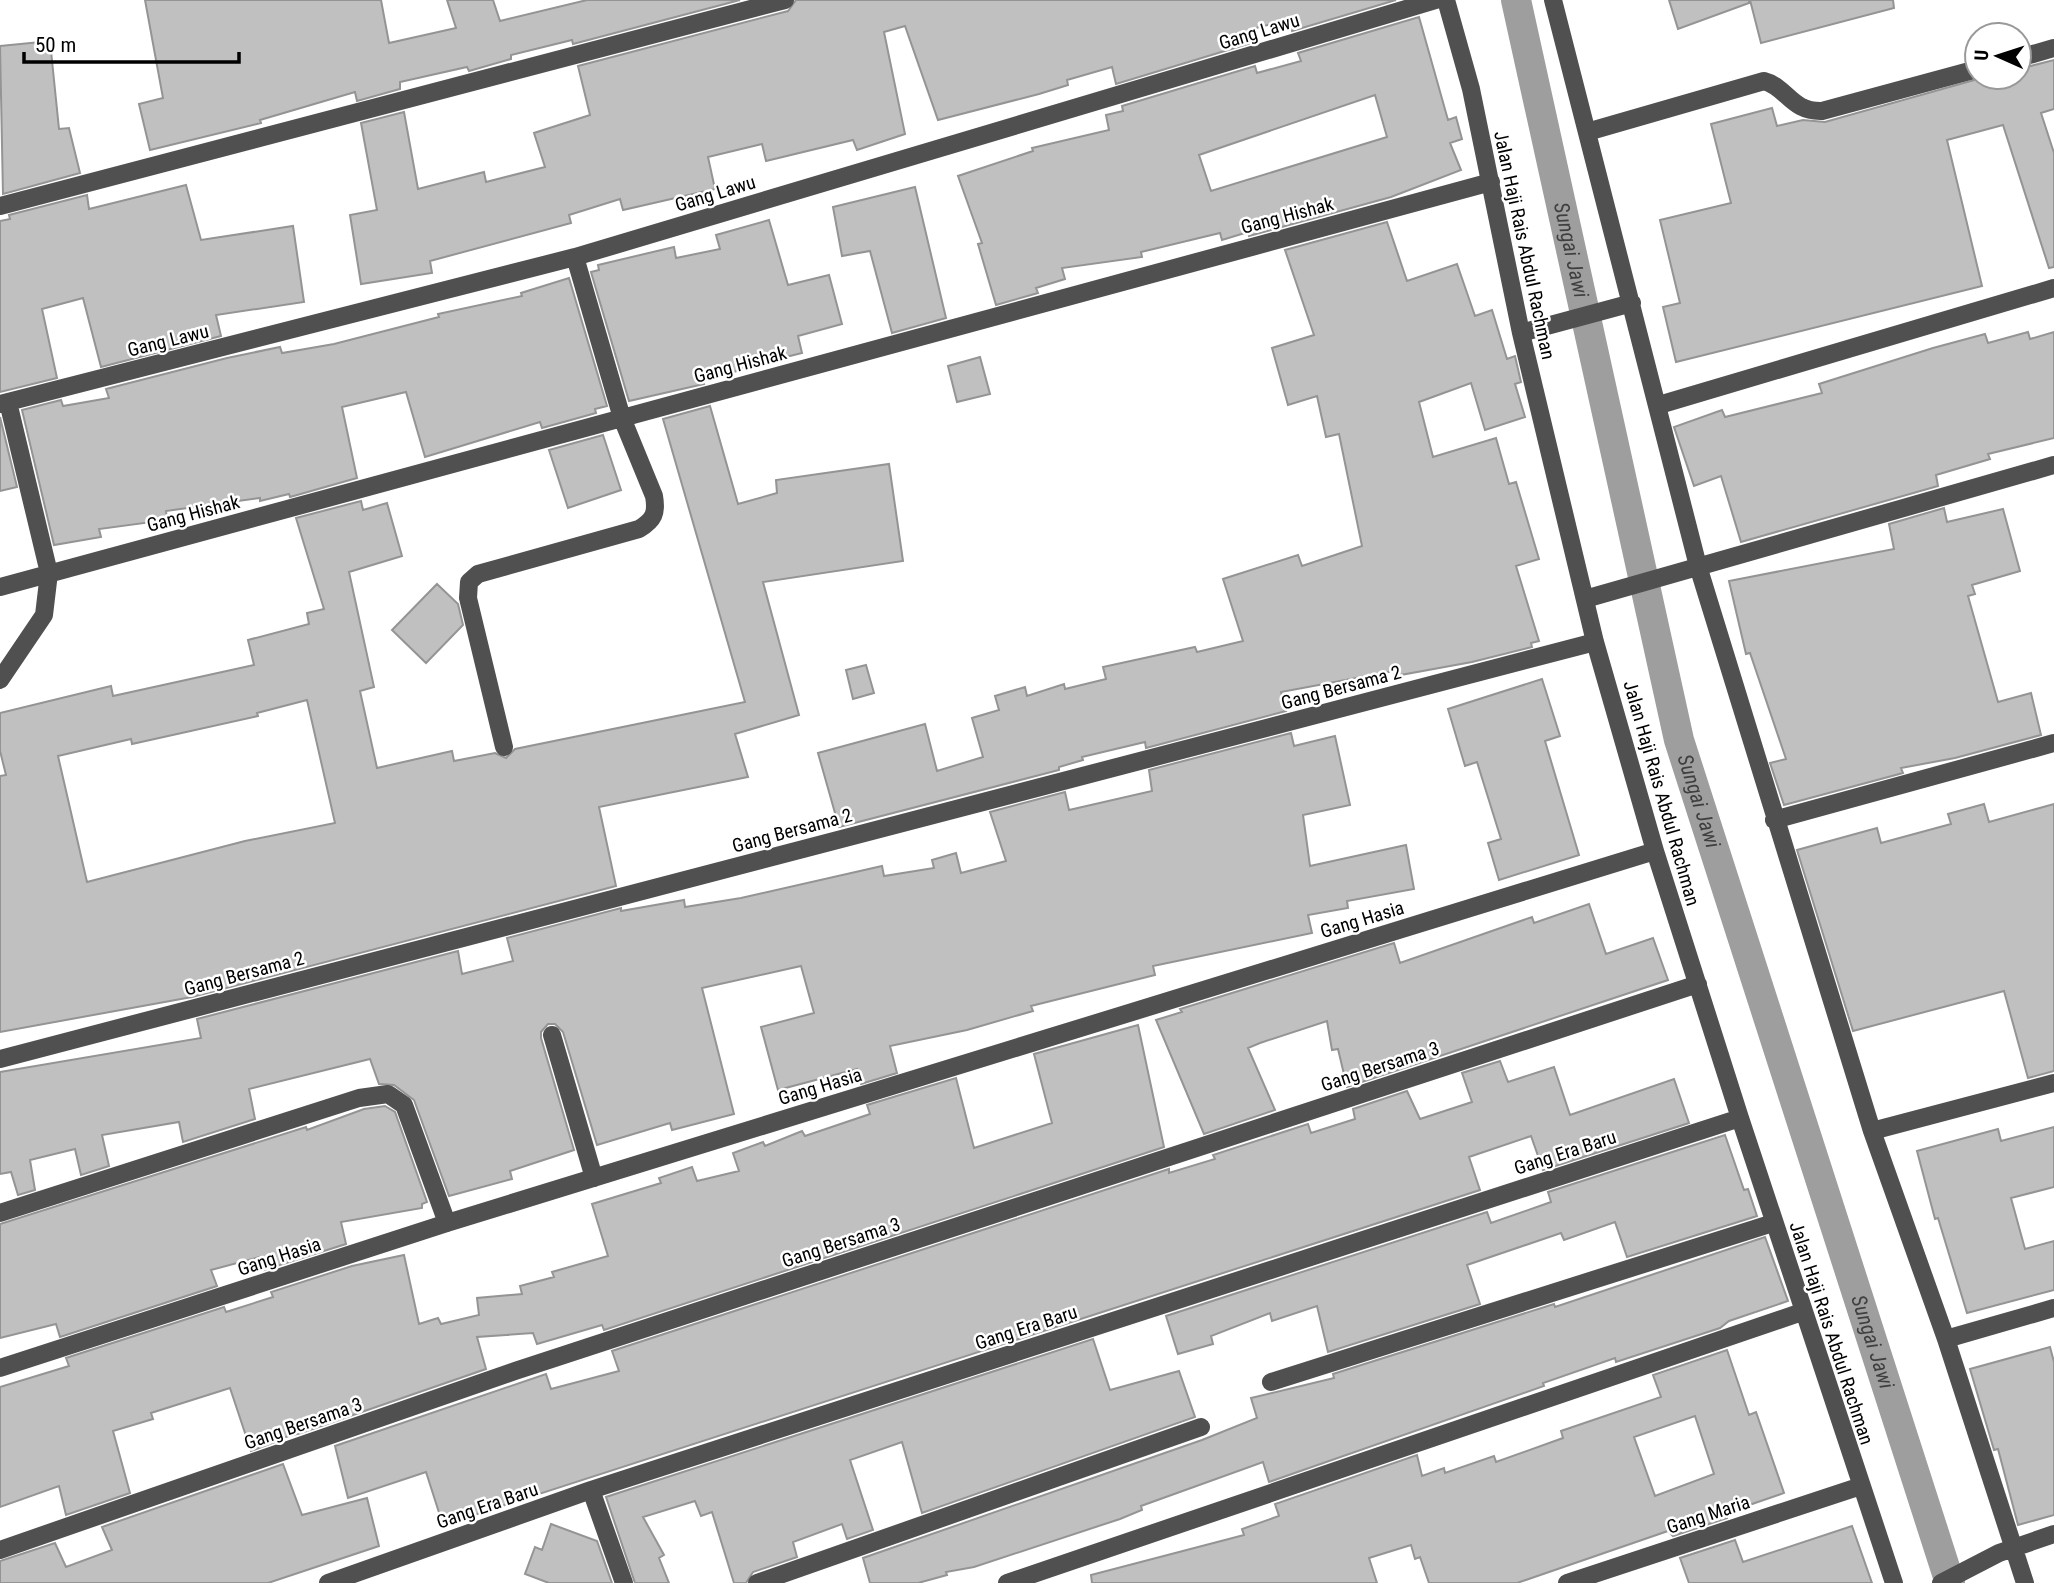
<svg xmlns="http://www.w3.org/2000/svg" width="2054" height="1583" viewBox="0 0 2054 1583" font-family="'Roboto Condensed',sans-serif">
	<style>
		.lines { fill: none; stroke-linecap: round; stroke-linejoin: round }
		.canal { stroke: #9e9e9e; stroke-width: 30 }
		.building { fill: #c0c0c0; stroke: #949494; stroke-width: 2; fill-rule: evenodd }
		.minor { stroke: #505050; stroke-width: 18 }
		.labels { text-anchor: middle; stroke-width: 5; stroke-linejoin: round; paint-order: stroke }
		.street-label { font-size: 19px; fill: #000; stroke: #fff }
		.water-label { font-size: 21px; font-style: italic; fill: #3f3f3f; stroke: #fff }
	</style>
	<rect width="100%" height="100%" fill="#fff"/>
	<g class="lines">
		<path class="canal" id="s1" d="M1516 0 1679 740 1950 1583"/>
	</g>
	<path class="building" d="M145 0H381L389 43 456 28 447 0H493L500 21 587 0H740L573 44 572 40 511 55V59L469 71 467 67 400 82V89L357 101 355 92 260 120 261 123 150 150 139 104 163 98Z
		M796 0H1396L1292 31 1288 20 1248 30 1251 43 1116 84 1112 67 1067 80 1068 85 1039 94 938 120 905 26 884 32 905 134 857 150 853 140 766 161 762 144 708 157 715 189 623 210 620 199 569 215 571 223 430 261 432 273 361 284 350 215 377 210 361 123 404 112 418 189 484 172 486 182 545 167 534 133 590 115 578 66 788 11Z
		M1669 0H1749V3L1678 29Z
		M1750 0H1893L1894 8 1761 43Z
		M1419 17 1448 120 1456 117 1462 139 1450 143 1461 170 1391 197 1249 236 1248 232 1222 240 1220 233 1141 252 1142 257 1062 268 1065 279 1036 288 1038 293 996 305 978 244 982 243 958 176 1033 151 1032 148 1109 130 1106 115 1123 111 1122 106 1255 66 1257 73 1301 61 1298 53ZM1375 95 1387 137 1211 191 1199 155Z
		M50 41 59 129 69 128 80 173 3 194 0 46Z
		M2054 60V109L2041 113 2054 153V267L2049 268 2003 125 1947 140 1982 286 1676 362 1663 307 1680 303 1660 220 1731 203 1711 124 1772 108 1777 126 1803 120 1825 122 1985 77H2019V69Z
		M186 185 201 240 293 226 304 302 216 315 221 336 101 367 83 298 42 309 57 378 0 392V221L10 219 9 215 87 195 89 209Z
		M915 187 946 318 892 333 870 251 842 256 833 207Z
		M769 220 788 285 829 275 842 324 798 336 802 353 737 369V371L703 381 704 384 629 401 591 272 599 270 598 265 674 247 676 258 720 249 716 235Z
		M1387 222 1407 281 1457 264 1475 316 1492 310 1507 359 1515 356 1521 382 1515 384 1525 417 1485 430 1471 383 1419 402 1433 457 1496 438 1509 484 1516 482 1539 559 1516 566 1539 641 1531 643 1532 647 1472 662 1395 676 1394 671 1281 692 1286 711 1146 748 1145 742 1082 757 1083 760 1059 767V770L839 827 818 753 925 724 937 771 983 757 972 718 999 710 995 696 1025 687 1027 696 1064 684 1065 689 1106 679 1103 667 1195 647 1197 652 1243 641 1223 579 1298 555 1302 566 1362 546 1339 434 1326 437 1317 396 1288 405 1272 348 1314 335 1285 250Z
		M569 278 607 406 595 409 596 413 542 428 540 422 425 457 406 392 342 407 357 478 290 497 289 494 260 501V498L166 511 167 520 99 529 101 537 54 545 22 410 61 400 63 406 109 398 106 389 227 358 280 347 282 353 334 344 439 317 438 314 522 296 521 293Z
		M2028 332 2030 339 2054 332V438L1988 454 1990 459 1936 475 1938 486 1741 542 1721 476 1694 486 1674 427 1722 410 1725 417 1822 393 1819 384 1933 348 1985 334 1988 343Z
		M980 357 990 394 957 402 948 366Z
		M710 406 738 504 777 493 776 480 889 464 903 561 763 582 799 715 735 734 748 777 599 807 616 886 192 997 0 1032V776L6 775 0 751V713L111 686 113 696 254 665 248 640 309 624 307 613 324 609 296 518 361 501 363 510 387 503 402 556 349 572 374 687 360 691 377 768 452 751 454 761 495 753 506 758 515 749 745 702 663 419ZM307 700 335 823 245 841 87 882 58 756 131 739 132 744 258 716 257 713Z
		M0 417 17 487 0 491Z
		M603 435 621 490 568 508 549 450Z
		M1944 508 1947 522 2003 509 2020 571 1972 585 1975 594 1968 596 1998 702 2031 693 2041 735 1955 758 1901 768 1903 773 1784 805 1770 763 1786 759 1750 653 1746 654 1729 581 1894 549 1889 524Z
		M437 584 458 604 463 625 426 663 392 630Z
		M866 665 874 693 853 699 846 670Z
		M1542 679 1560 736 1545 741 1579 855 1499 880 1488 843 1501 839 1477 762 1465 766 1448 709Z
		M1291 733 1294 746 1335 736 1350 805 1303 815 1310 866 1406 845 1414 889 1347 901 1348 908 1308 915 1312 933 1153 966 1155 975 1031 1006 1033 1011 967 1030 890 1046 897 1073 861 1084 857 1069 778 1090 761 1027 814 1013 801 966 702 988 734 1114 672 1130 670 1123 597 1145 563 1032 555 1024H548L541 1032V1038L574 1150 510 1171 512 1179 449 1196 414 1100 394 1085 379 1084 370 1059 249 1089 255 1119 183 1142 179 1122 102 1135 109 1166 81 1175 75 1149 30 1160 35 1190 18 1195 11 1172 0 1174V1072L201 1038 197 1019 458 951 462 974 513 961 507 938 621 908V911L684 900 685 907 741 898 882 866 884 876 934 868 932 860 956 853 961 873 1006 861 990 812 1065 792 1069 810 1152 791 1149 770Z
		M1984 804 1989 822 2054 804V1071L2028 1078 2004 991 1853 1031 1797 850 1877 828 1881 843 1951 824 1948 814Z
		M1589 904 1606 954 1653 938 1668 980 1347 1087 1338 1049 1332 1050 1327 1021 1260 1043 1248 1048 1275 1110 1204 1134 1156 1020 1182 1012 1180 1009 1394 943 1400 963 1532 917 1534 923Z
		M1138 1025 1164 1147 604 1330 602 1325 537 1344 533 1333 477 1337 486 1369 301 1433 274 1440 275 1442 251 1451 230 1388 151 1413 153 1419 113 1431 130 1493 66 1515 59 1486 0 1507V1387L69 1366 66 1358 224 1307 226 1312 273 1297 271 1292 352 1266 404 1255 419 1324 438 1318 441 1324 479 1315 477 1298 522 1294 520 1286 554 1277 552 1272 608 1256 592 1204 661 1183 659 1178 692 1167 697 1181 739 1171 733 1153 763 1142 765 1146 802 1131 805 1136 870 1114 867 1105 956 1078 974 1148 1052 1123 1034 1054Z
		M1500 1061 1508 1082 1554 1067 1570 1115 1674 1079 1689 1123 1543 1170 1531 1136 1469 1157 1480 1190 443 1525 426 1472 348 1498 335 1446 546 1374 551 1389 619 1371 612 1351 1169 1169V1173L1215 1159 1213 1155 1308 1124 1311 1133 1355 1119 1353 1109 1407 1091 1420 1119 1472 1102 1462 1073Z
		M385 1106 395 1112 427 1202 422 1204V1208L341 1222 346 1244 264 1270 260 1257 211 1270 217 1286 60 1337 56 1324 0 1338V1224L306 1127 307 1130 364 1109Z
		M2054 1127V1187L2011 1198 2025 1249 2054 1241V1290L1967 1313 1938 1218 1935 1219 1917 1151 1998 1129 2001 1141Z
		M1725 1135 1744 1190 1748 1189 1757 1216 1627 1257 1615 1222 1564 1240 1561 1233 1467 1265 1480 1304 1328 1352 1317 1306 1272 1321 1270 1313 1211 1336 1213 1344 1178 1354 1166 1316 1487 1212 1491 1223 1551 1202 1548 1192Z
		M1765 1237 1788 1301 1729 1321 1720 1328 1616 1362 1615 1358 1543 1383 1544 1386 1269 1482 1263 1462 1141 1506 1142 1510 1120 1519 974 1567 946 1572 947 1575 918 1583H870L863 1558 1202 1440 1257 1418 1251 1398 1334 1378 1333 1374 1554 1304 1555 1307Z
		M1093 1339 1110 1390 1179 1371 1195 1417 922 1513 902 1442 850 1460 873 1530 847 1539 842 1524 793 1542 797 1557 753 1572 746 1583H734L712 1512 701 1516 695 1501 643 1517 664 1555 659 1558 669 1583H635L606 1497Z
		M2050 1347 2054 1362V1515L2018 1525 1998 1449 1994 1450 1970 1369Z
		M1727 1350 1749 1415 1756 1412 1784 1493 1726 1513 1727 1518 1673 1536 1668 1531 1517 1583H1429L1420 1557 1415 1559 1411 1545 1369 1558 1377 1583H1092L1091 1575 1244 1535 1242 1529 1279 1516 1275 1504 1417 1455 1422 1476 1444 1468 1445 1473 1494 1456 1496 1462 1563 1438 1561 1431 1661 1397 1653 1375ZM1695 1416 1714 1474 1655 1496 1634 1437Z
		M283 1464 302 1515 367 1498 379 1546 268 1583H0V1561L55 1543 66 1567 112 1550 102 1527Z
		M551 1524 597 1541 612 1583H549L525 1574 535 1547 542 1550Z
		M1852 1526 1872 1583H1689L1680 1558 1735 1540 1743 1562Z"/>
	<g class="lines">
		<path class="minor" d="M1446 0 1471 89 1521 333 1595 642 1655 851 1740 1118 1894 1583
			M1553 0 1698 566 1872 1131 1946 1339 2025 1583
			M2019 58 2054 48
			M1587 132 1764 81C1787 87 1791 112 1822 111L1977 69
			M0 206 785 0
			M1521 333 1632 303
			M0 404 575 257 1436 0
			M1659 405 2054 288
			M0 587 1491 182
			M1585 599 2054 465
			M0 680 44 615 49 573 8 402
			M504 747 468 598 469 582 478 574 639 529C654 520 657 513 654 496L622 418 575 257
			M1774 820 2054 743
			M552 1035 594 1178
			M0 1059 1595 642
			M1872 1131 2054 1083
			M0 1213 359 1098 388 1094 404 1105 447 1223
			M1946 1339 2054 1308
			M0 1368 447 1223 1655 851
			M1271 1382 1773 1223
			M591 1490 624 1583
			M0 1550 515 1371 1698 984
			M328 1583 591 1490 1740 1118
			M757 1583 1201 1427
			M1007 1583 1802 1312
			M1567 1583 1861 1486
			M1941 1583 1999 1553 2054 1534"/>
	</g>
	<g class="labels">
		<g class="street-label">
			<text transform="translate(1259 31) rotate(-17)" y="7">Gang Lawu</text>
			<text transform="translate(715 193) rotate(-17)" y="7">Gang Lawu</text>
			<text transform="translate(1287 215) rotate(-15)" y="7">Gang Hishak</text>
			<text transform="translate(1525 245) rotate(78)" y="7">Jalan Haji Rais Abdul Rachman</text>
			<text transform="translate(168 340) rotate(-14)" y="7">Gang Lawu</text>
			<text transform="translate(740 364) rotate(-15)" y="7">Gang Hishak</text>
			<text transform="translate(193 513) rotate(-15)" y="7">Gang Hishak</text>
			<text transform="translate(1341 687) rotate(-15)" y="7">Gang Bersama 2</text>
			<text transform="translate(1662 793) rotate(74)" y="7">Jalan Haji Rais Abdul Rachman</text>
			<text transform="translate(792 830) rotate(-15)" y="7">Gang Bersama 2</text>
			<text transform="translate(1362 919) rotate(-17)" y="7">Gang Hasia</text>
			<text transform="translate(244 973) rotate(-15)" y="7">Gang Bersama 2</text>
			<text transform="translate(1380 1066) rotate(-18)" y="7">Gang Bersama 3</text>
			<text transform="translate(820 1086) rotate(-17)" y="7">Gang Hasia</text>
			<text transform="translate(1565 1152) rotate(-18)" y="7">Gang Era Baru</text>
			<text transform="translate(841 1242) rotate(-18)" y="7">Gang Bersama 3</text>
			<text transform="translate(279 1256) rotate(-18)" y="7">Gang Hasia</text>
			<text transform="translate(1026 1327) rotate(-18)" y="7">Gang Era Baru</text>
			<text transform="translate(1832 1333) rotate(72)" y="7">Jalan Haji Rais Abdul Rachman</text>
			<text transform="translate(303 1423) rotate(-19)" y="7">Gang Bersama 3</text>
			<text transform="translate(487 1505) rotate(-19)" y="7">Gang Era Baru</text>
			<text transform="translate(1708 1514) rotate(-18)" y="7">Gang Maria</text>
		</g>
		<g class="water-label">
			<text dy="7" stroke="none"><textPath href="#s1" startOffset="256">Sungai Jawi</textPath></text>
			<text dy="7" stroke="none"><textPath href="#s1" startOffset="822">Sungai Jawi</textPath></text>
			<text dy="7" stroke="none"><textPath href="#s1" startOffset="1390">Sungai Jawi</textPath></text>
		</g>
	</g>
	<g transform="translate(1998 56) rotate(273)"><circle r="33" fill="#ffffff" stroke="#999999" stroke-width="2"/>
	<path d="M0-5L12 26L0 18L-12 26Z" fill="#000000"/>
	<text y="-10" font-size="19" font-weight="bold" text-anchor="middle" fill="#000000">U</text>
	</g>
	<path d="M24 52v10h215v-10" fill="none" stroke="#000000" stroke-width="3.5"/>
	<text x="35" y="52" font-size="21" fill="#000000" stroke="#ffffff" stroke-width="5" paint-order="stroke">50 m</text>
</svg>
